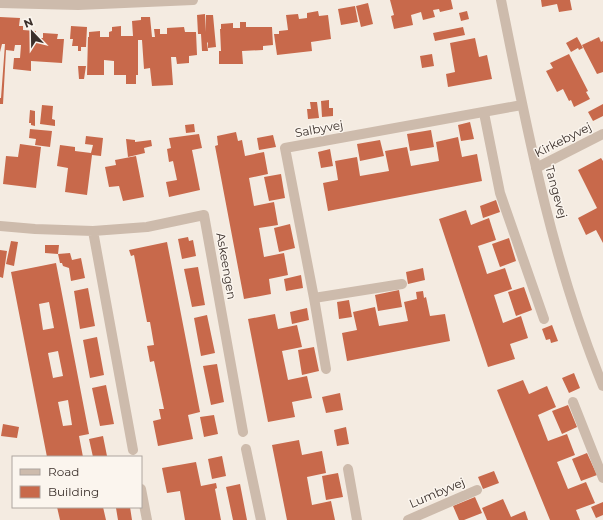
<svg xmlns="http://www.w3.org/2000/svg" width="603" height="520" viewBox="0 0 603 520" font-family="Montserrat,sans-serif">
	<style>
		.building { fill: #c8694b; fill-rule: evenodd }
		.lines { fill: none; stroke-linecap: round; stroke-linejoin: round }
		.minor { stroke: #cdbbac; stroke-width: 10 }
		.labels { text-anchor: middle; stroke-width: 3; stroke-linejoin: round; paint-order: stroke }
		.street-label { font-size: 12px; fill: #3b302b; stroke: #fbf5ee }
	</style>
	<rect width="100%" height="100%" fill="#f4ebe1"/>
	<path class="building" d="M390 0H451L453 9 440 12 439 9 433 10 435 17 423 20 421 12 411 15 413 25 394 29 391 16 394 15Z
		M541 0H570L572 10 559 12 557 4 542 7Z
		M368 3 373 24 361 27 356 6Z
		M355 6 358 22 341 25 338 9Z
		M318 11 319 16 328 15 331 39 311 42 312 51 277 55 274 34H279V31L288 30 286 15 298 14 299 19 307 18V13Z
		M467 11 469 19 461 21 459 13Z
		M205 14 206 32V15H213L216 47 208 48V43L207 42 208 51H202L201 34H198L197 15Z
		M0 17 20 18 19 26H23V30L36 31 35 38H43V33L58 34 57 39H64L62 63 31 61V71L13 69 14 58H20L21 45H15L14 51 6 50 3 104H0V98H1L5 44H2L0 52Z
		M141 17H150L152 37H155L154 29H160V34H167V28L184 27 185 32H196L197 55 189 56V63L177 64 176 57H171L173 85 152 86 150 68 144 69 142 40H138V75H136V84H126V75H114V61L104 60V75H87L88 37H89V32L100 31V37H109V32L112 31V27L121 26V36H133L132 21 141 20Z
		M240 22H246V27H272L273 45 263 46V50L242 51 243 64H219V51H221L220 29H221V24L233 23V28H240Z
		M71 26 87 27 86 47H81V51H78V46H72L73 39H70Z
		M463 27 465 35 435 41 433 33Z
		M577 37 583 48 579 50 578 48 571 52 566 43Z
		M599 37 601 42 603 41V72L597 74 582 45Z
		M475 38 479 57 487 55 492 79 448 87 446 74 455 72 450 43Z
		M432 54 434 66 422 68 420 56Z
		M569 54 588 91 586 92 590 99 574 107 571 100 569 101 563 89 557 92 546 71 553 68 550 63Z
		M78 66H86L84 79H79Z
		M329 100V108H333V116L322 117 321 101Z
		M310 102H317L319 118 308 119 307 109H311Z
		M603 104V116L593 121 588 112Z
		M42 105 53 106 52 119 55 120V126L40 124Z
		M30 110 35 111V126L31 125V123H29Z
		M470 122 474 139 461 141 458 125Z
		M194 124 195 132 186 133 185 125Z
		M30 129 52 131 50 147 35 145 36 139 29 138Z
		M431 130 434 147 410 151 407 134Z
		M236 132 238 141 242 140 245 156 264 152 268 174 249 178 254 206 274 202 278 225 259 228 264 257 284 253 288 275 269 279 271 294 244 299 215 146 218 145 217 136Z
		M199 134 202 148 192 150 200 190 169 197 166 182 177 180 173 161 169 162 167 149 171 148 169 138Z
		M273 135 276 147 259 150 257 138Z
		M86 136 103 138 101 156 92 155 87 195 65 192 68 168 57 166 60 145 75 147V151L91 153 93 145 85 144Z
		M458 137 462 157 477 154 482 181 328 211 323 183 338 180 335 161 357 157 360 176 389 171 385 151 407 147 411 166 439 161 436 142Z
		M126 139 135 140V142L151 140 152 146 144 148 145 153 128 157Z
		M380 140 384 156 360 161 357 144Z
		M20 144 41 147 36 188 3 184 6 156 18 157Z
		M330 149 333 166 321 168 318 152Z
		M136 156 144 197 123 201 119 186 109 187 105 167 116 165 115 160Z
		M601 158 603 161V243L596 230 586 235 578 218 597 208 578 170Z
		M281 174 285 198 269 201 264 177Z
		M496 200 500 212 483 218 480 206Z
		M466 210 471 225 489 218 496 240 478 246 487 274 505 268 512 289 494 295 503 323 521 316 528 338 510 344 515 359 488 367 439 219Z
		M290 224 295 248 279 252 274 228Z
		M188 237 189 241 193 240 196 256 182 259 178 239Z
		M509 238 516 261 500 267 492 244Z
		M11 241 18 242 14 266 6 264Z
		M167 242 200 412 188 415 193 439 158 446 153 421 161 419 159 409H164L154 361 150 362 147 346 154 345 150 322H147L134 255 131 256 129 250Z
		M45 245H59L58 254 70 253 72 260 81 258 85 278 71 281 69 268 63 266 62 263H60L58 254 45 253Z
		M0 250 7 251 3 278 0 277Z
		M56 263 89 434 79 436 83 457H47L11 272ZM49 302 54 328 43 330 39 304ZM58 351 63 376 53 378 48 353ZM68 400 72 425 63 426 58 402Z
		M198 267 205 305 192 307 184 269Z
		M423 268 425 280 408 284 406 272Z
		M301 275 303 288 286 291 284 279Z
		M524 287 532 310 516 316 508 292Z
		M88 288 95 326 80 329 74 291Z
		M399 290 402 307 378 311 375 295Z
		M423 291 424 298 426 297 430 316 445 314 450 341 347 361 342 333 357 330 353 312 375 307 379 326 408 321 404 302 417 299 416 292Z
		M349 300 352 317 339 319 337 302Z
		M307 308 309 320 292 324 290 312Z
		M275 314 278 329 297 325 302 347 282 351 288 380 307 376 312 398 292 402 295 417 268 422 248 319Z
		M207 315 215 353 201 356 194 318Z
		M552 325 558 341 551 343 550 339 546 340 542 329Z
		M97 337 104 375 90 378 83 340Z
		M314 347 319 371 302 375 298 350Z
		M217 364 224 402 211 405 203 366Z
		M574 373 580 388 569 393 562 378Z
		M523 380 529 394 547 386 556 407 538 415 548 441 567 434 575 455 557 462 568 489 586 482 595 503 576 510 580 520H550L497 390Z
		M106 385 114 424 100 426 92 388Z
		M340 393 343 410 326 413 322 397Z
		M568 405 577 427 562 434 552 411Z
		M214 415 218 434 204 437 200 417Z
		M3 424 19 427 17 438 1 436Z
		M346 427 349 444 337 446 334 430Z
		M103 436 107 456 93 457 89 439Z
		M299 440 302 455 322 451 326 473 307 477 312 505 331 501 335 520H287L272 445Z
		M587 453 597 475 581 481 572 459Z
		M222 456 226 476 212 479 208 459Z
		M196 462 201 486 216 483 217 488 215 489 221 520H185L180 491 167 493 162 468Z
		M494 471 499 483 483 489 478 477Z
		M338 473 343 497 326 500 322 476Z
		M240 484 247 520H233L226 487Z
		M475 497 482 513 464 520H459L453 506Z
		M503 499 511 517 525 511 528 520H487L482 508Z
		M603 502V515L596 518 591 507Z
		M57 507H103L106 520H60Z
		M120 507H130L132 520H118L116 508Z"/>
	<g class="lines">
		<path class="minor" d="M501 0C527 130 552 262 603 386
			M0 3 78 5 193 0
			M484 113 500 193 544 319
			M536 168 603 134
			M0 226 35 229 93 231 147 227 204 215 243 432
			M93 231 133 450
			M314 298 402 284
			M326 369 314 298 285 148 522 105
			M573 402 603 478
			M246 449 261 520
			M348 469 357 520
			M141 489 147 520
			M408 520 477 490"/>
	</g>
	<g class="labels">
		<g class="street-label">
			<text transform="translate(319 129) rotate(-10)" y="4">Salbyvej</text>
			<text transform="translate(563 140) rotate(-27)" y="4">Kirkebyvej</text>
			<text transform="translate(556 192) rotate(75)" y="4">Tangevej</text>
			<text transform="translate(226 266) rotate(80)" y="4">Askeengen</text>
			<text transform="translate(437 493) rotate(-23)" y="4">Lumbyvej</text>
		</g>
	</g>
	<rect x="12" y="456" width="130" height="52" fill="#fbf5ee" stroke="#aea6a0"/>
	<rect x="20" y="469" width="20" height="6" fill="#cdbbac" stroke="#aea6a0"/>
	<text x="48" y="476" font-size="12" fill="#3b302b">Road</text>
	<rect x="20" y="486" width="20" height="12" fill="#c8694b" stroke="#aea6a0"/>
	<text x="48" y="496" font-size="12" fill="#3b302b">Building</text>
	<g transform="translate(32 32) rotate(338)" stroke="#fbf5ee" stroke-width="3" paint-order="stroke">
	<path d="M0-3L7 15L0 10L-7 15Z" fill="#3b302b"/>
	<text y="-6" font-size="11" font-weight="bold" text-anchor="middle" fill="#3b302b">N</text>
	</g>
</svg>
